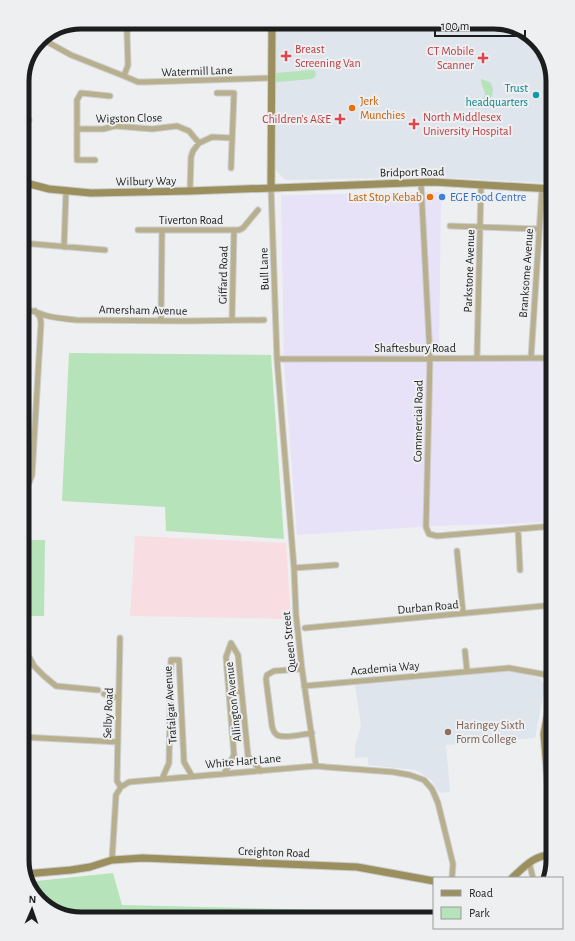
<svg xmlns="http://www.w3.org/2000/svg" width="575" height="941" viewBox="0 0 575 941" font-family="'Alegreya Sans',sans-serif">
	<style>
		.commercial { fill: #f8dee3 }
		.industrial { fill: #e7e2f8 }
		.built { fill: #dfe5ec }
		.green { fill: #b7e3ba }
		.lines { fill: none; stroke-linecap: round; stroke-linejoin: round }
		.street-casing { stroke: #cccdce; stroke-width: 7 }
		.secondary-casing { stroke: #cccdce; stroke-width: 9 }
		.street { stroke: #b7af8e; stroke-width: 5 }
		.secondary { stroke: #9b8f5e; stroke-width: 7 }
		.health-dot { fill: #e0444e; stroke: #eeeff0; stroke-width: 1.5 }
		.culture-dot { fill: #0f9aa8; stroke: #eeeff0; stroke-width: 1.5 }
		.food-dot { fill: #e8710a; stroke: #eeeff0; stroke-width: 1.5 }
		.shop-dot { fill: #3f7fe0; stroke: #eeeff0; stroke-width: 1.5 }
		.education-dot { fill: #8d6e63; stroke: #eeeff0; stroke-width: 1.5 }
		.labels { text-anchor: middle; stroke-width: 4; stroke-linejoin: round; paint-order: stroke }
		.health-label { font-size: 12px; fill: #be3a42; stroke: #eeeff0; text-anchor: start }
		.street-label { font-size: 12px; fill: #1c1d1d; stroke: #eeeff0 }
		.culture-label { font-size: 12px; fill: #0d838f; stroke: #eeeff0; text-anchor: end }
		.food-label { font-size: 12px; fill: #c56008; stroke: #eeeff0; text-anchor: start }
		.shop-label { font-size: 12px; fill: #366cbe; stroke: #eeeff0; text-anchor: start }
		.education-label { font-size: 12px; fill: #785e54; stroke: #eeeff0; text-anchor: start }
		.rim { fill: none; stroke: #1c1d1d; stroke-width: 5 }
	</style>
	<rect width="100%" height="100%" fill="#eeeff0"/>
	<path class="commercial" d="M135 536 286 543 291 619 130 616Z"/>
	<path class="industrial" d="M441 192 439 361H553V521L510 524 432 526 297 535 284 363 281 195Z"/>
	<path class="built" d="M277 22H498L527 32 547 55 553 81V183L436 177 285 180 274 168Z
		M509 670 540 678 545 686 535 738 446 745 450 792 440 793 430 779 416 770 368 765V757L355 758V746L361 726 355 685 500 672V671Z"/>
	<path class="green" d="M311 70 315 71 316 74 315 77 312 79 277 82 275 81V74L276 73Z
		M482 79 491 83 493 89 492 96C489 100 485 102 480 101L485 96C485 89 481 86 481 80Z
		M69 353 271 355 284 539 166 531 165 507 62 501Z
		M22 540H45L44 616H22Z
		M553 712V777L551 738Z
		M113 873 122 905 326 910 379 919H77L48 909 28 886 27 882Z"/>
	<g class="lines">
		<g class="street-casing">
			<path id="street" d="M130 22 127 33 128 65 124 76 138 82H145L272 78
				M46 36 44 40 71 55 124 76
				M540 57 547 55
				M217 93H234L231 168
				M22 120H29
				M77 129H103L115 126 152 129 177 126 189 131 199 143
				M95 160H77V100L81 93 110 96
				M421 183 430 358 426 527 429 534 437 536 553 526
				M271 188 277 359 294 568 296 615 302 669 316 766
				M190 191 191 157 193 151 199 143 212 137 232 138
				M450 226 539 229
				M138 230H239L243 228 258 210
				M22 243 105 250
				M64 247 66 191
				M22 309C31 310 36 312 44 315 54 318 65 319 76 320L187 321 264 320
				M161 320 162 230
				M232 320 234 230
				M477 358 481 185
				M531 358 542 188
				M277 359 553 358
				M22 488 29 483 32 475 41 323 40 317 35 311
				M518 529 520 570
				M457 551 463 613
				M294 568 336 565
				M25 625 28 655 34 666 44 676 56 686 98 690
				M305 628 553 605
				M120 638 117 781 121 787
				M465 651 467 671
				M302 669 274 671 267 675 266 679 272 726C273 730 274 733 277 735 284 739 304 734 312 733
				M304 686 509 668 553 676
				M229 693 241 691
				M104 694 112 697H119
				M22 737 118 742
				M224 774 234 755 226 657 231 643 238 655 248 756 261 771
				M162 779 169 763 171 660H179L184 762 192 776
				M112 860 116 795 121 787 129 782 316 766 326 767 393 772 410 775 424 780 432 789 438 803 453 864 452 878
				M529 862 533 878"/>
		</g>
		<g class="secondary-casing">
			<path id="secondary" d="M22 182 49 189 91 193 190 191 433 182 553 189
				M271 188 272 22
				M550 855 551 817 544 734 553 685
				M25 874 71 870 90 867 112 860 143 858 357 867 434 881
				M512 878C524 867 535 854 553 855"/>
		</g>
		<use href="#street" class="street"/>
		<use href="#secondary" class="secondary"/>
	</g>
	<g class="health-dot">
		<path d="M284 50h4v4h4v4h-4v4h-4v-4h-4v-4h4z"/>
		<path d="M481 52h4v4h4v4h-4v4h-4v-4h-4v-4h4z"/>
		<path d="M338 113h4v4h4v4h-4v4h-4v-4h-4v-4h4z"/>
		<path d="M412 118h4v4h4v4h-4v4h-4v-4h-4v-4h4z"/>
	</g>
	<circle class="culture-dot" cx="536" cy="95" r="4"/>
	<g class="food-dot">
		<circle cx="352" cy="108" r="4"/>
		<circle cx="430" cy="197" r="4"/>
	</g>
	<circle class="shop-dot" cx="442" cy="197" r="4"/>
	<circle class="education-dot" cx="448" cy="732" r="4"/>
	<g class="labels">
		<g class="health-label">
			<text x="295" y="53">Breast<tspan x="295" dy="14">Screening Van</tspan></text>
			<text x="474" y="55" text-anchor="end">CT Mobile<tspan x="474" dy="14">Scanner</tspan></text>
			<text x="423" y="121">North Middlesex<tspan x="423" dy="14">University Hospital</tspan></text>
			<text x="331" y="123" text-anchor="end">Children's A&amp;E</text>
		</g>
		<g class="street-label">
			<text transform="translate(197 71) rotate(-2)" y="4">Watermill Lane</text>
			<text transform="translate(129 118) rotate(-1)" y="4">Wigston Close</text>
			<text transform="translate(412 172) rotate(-1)" y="4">Bridport Road</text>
			<text transform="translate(146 181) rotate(-1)" y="4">Wilbury Way</text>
			<text x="191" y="224">Tiverton Road</text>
			<text transform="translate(264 269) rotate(-92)" y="4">Bull Lane</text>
			<text transform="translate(469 271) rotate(-88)" y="4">Parkstone Avenue</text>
			<text transform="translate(526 273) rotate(-86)" y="4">Branksome Avenue</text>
			<text transform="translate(223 275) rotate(-89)" y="4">Giffard Road</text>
			<text transform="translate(143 310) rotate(1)" y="4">Amersham Avenue</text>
			<text x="415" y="352">Shaftesbury Road</text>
			<text transform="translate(418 421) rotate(-89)" y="4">Commercial Road</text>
			<text transform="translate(428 607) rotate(-5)" y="4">Durban Road</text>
			<text transform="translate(289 642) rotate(-96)" y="4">Queen Street</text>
			<text transform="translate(385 668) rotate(-5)" y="4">Academia Way</text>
			<text transform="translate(233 702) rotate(-96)" y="4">Allington Avenue</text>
			<text transform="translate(170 705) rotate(-94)" y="4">Trafalgar Avenue</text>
			<text transform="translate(108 713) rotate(-88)" y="4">Selby Road</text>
			<text transform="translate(243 761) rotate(-5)" y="4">White Hart Lane</text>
			<text transform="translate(274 852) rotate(2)" y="4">Creighton Road</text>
		</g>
		<g class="culture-label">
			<text x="528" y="92">Trust<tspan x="528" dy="14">headquarters</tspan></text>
		</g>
		<g class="food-label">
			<text x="360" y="105">Jerk<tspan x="360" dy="14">Munchies</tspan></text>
			<text x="422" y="201" text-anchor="end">Last Stop Kebab</text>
		</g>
		<g class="shop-label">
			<text x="450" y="201">EGE Food Centre</text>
		</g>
		<g class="education-label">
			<text x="456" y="729">Haringey Sixth<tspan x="456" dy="14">Form College</tspan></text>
		</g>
	</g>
	<path d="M0 0H575V941H0ZM81 29H494A52 52 0 0 1 546 81V860A52 52 0 0 1 494 912H81A52 52 0 0 1 29 860V81A52 52 0 0 1 81 29Z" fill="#eeeff0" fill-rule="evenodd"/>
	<path class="rim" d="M81 29H494A52 52 0 0 1 546 81V860A52 52 0 0 1 494 912H81A52 52 0 0 1 29 860V81A52 52 0 0 1 81 29Z"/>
	<rect x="433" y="877" width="130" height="52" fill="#eeeff0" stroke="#9a9b9c"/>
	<rect x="441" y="890" width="20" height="6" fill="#9b8f5e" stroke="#9a9b9c"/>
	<text x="469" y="897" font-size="12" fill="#1c1d1d">Road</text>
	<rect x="441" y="907" width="20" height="12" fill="#b7e3ba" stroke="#9a9b9c"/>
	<text x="469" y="917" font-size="12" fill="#1c1d1d">Park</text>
	<g transform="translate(32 909) rotate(2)" stroke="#eeeff0" stroke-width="3" paint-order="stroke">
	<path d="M0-3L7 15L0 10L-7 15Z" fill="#1c1d1d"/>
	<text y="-6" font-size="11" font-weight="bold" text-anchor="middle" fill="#1c1d1d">N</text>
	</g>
	<path d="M435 30v6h90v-6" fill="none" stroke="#1c1d1d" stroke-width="2"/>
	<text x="441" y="30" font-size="12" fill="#1c1d1d" stroke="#eeeff0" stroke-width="3" paint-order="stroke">100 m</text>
</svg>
